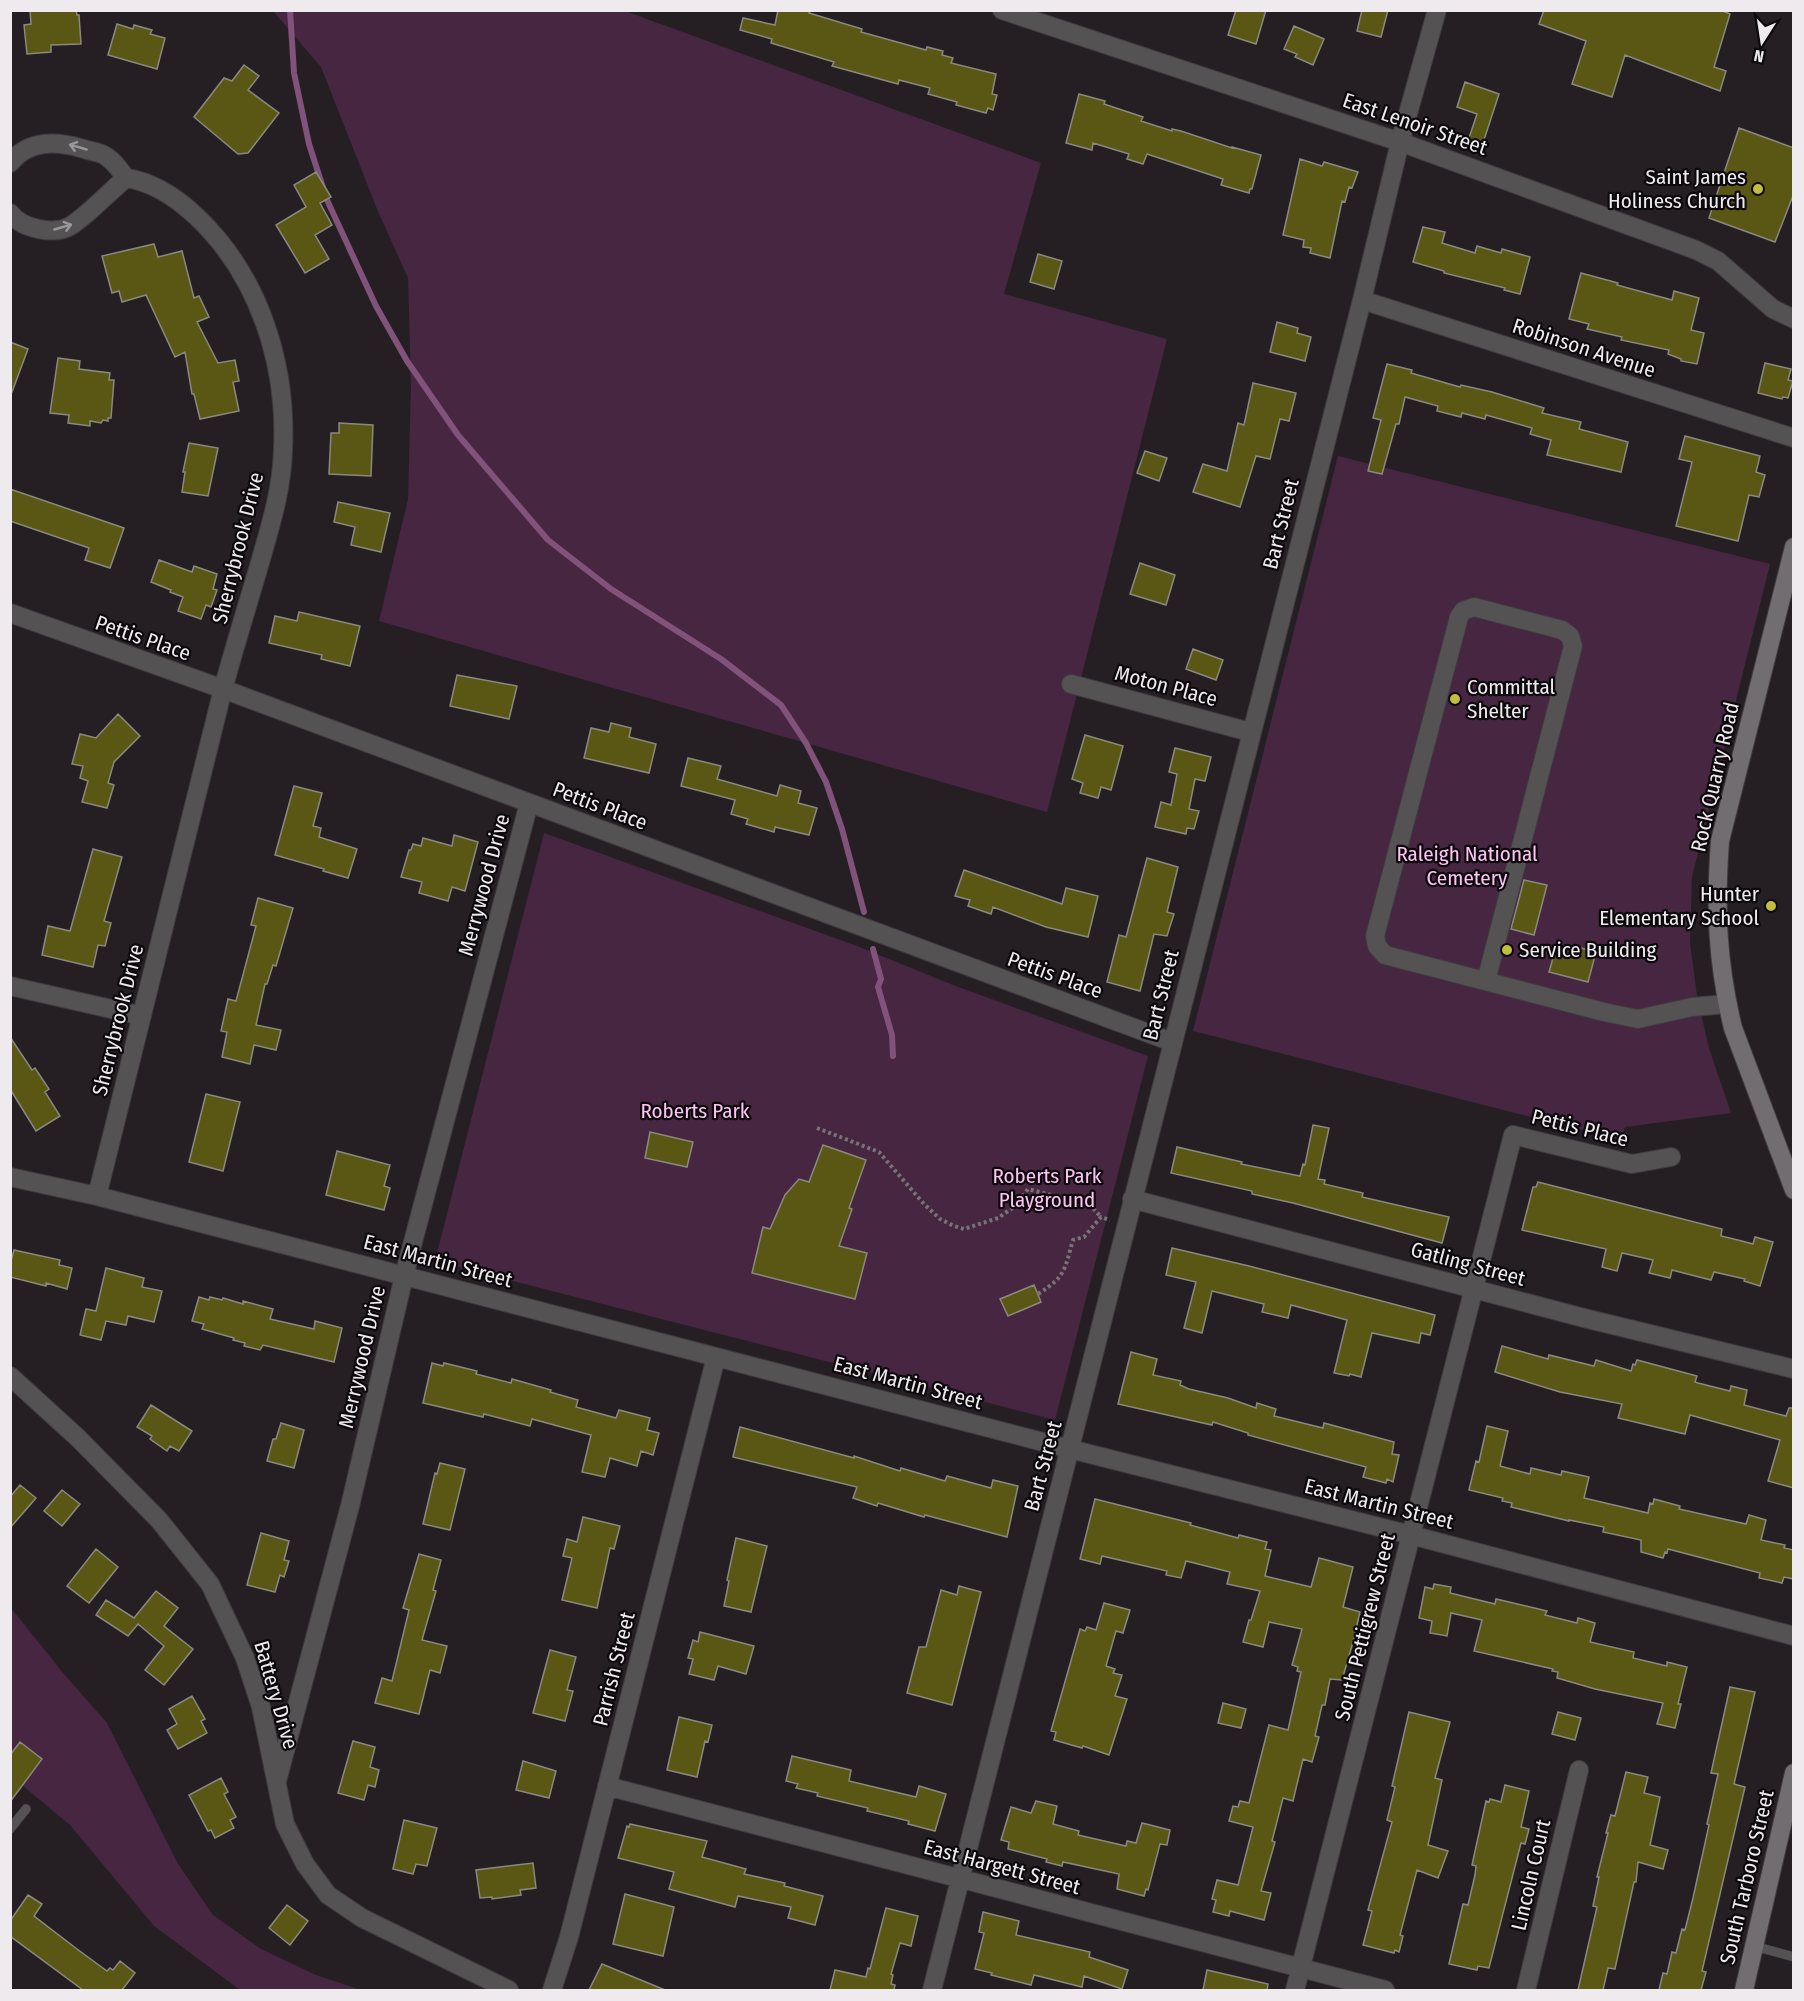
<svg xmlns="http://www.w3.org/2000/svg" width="1804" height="2001" viewBox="0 0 1804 2001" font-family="'Fira Sans Condensed',sans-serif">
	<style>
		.green { fill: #462641 }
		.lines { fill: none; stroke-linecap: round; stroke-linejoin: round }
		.stream { stroke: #81527a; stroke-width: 6 }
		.building { fill: #5a5714; stroke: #898980; stroke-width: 1.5 }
		.lane-casing { stroke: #413b3f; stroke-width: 10 }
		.street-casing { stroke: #413b3f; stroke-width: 20 }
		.secondary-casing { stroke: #413b3f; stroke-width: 20 }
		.path { stroke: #787377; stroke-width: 4; stroke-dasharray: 3 3; stroke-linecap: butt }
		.lane { stroke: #555254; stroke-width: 9 }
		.street { stroke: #555254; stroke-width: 18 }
		.secondary { stroke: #726d71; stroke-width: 18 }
		.oneway { stroke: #9a9699 }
		.poi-dot { fill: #c2bd3f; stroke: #0c090c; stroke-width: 2 }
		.labels { text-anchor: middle; stroke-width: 4.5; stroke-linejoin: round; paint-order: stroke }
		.street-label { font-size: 21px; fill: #efeaee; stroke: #0c090c }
		.poi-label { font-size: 21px; fill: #efeaee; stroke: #0c090c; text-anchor: end }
		.park-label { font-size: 21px; fill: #ffc3f3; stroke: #0c090c }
	</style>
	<rect width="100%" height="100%" fill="#251f23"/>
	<path class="green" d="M273 11H625L1041 163 1004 294 1167 339 1047 812 379 621 408 499 411 385 408 278 377 209 321 67Z
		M1338 456 1770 564 1692 877 1690 942 1697 996 1709 1048 1731 1113 1625 1127 1621 1140 1193 1031Z
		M544 833 857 946 953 985 1148 1056 1055 1420 435 1261Z
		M10 1607 64 1674 107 1723 178 1864 213 1915 261 1949 316 1975 361 1990H240L154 1926 70 1825 11 1776Z"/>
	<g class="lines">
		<path class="stream" d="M290 10 294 73 309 144 327 200 376 306 407 361 458 435 548 540 611 589 721 659 781 705 806 743 826 782 842 829 864 912
			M873 949 881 979 878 987 892 1035 893 1056"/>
	</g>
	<path class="building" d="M30 10H76L77 15H79L81 44 51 45V52L27 54 24 25 31 24Z
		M778 10H810L809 13 862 29 861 32 926 50 927 47 943 51 942 55 953 58 951 63 996 74 992 94 997 95 993 110 988 108 986 113 956 105 957 102 928 94 930 88 899 80 898 84 832 66 834 62 771 43 772 39 740 30 743 18 775 25Z
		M1236 10H1266L1256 44 1228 35Z
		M1362 10H1388L1381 37 1357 31Z
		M1544 10H1720L1730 14 1714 67 1726 71 1720 91 1625 55 1612 97 1572 84 1586 41 1539 24Z
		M117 24 133 29 134 25 152 30 150 34 165 38 157 69 108 55Z
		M1294 26 1324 39 1313 65 1295 57 1297 54 1284 49Z
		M244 65 259 76 248 90 279 113 248 153 238 154 194 117 224 78 232 81Z
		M1465 82 1499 94 1481 149 1467 144 1477 114 1457 107Z
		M1079 94 1105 101 1104 104 1143 117 1141 121 1172 131V129L1181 131 1232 148V147L1261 155 1252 189H1250L1249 193 1221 185 1223 179 1147 154 1143 164 1127 159 1129 154 1093 143 1092 150 1066 143Z
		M1739 128 1794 148V193L1775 242 1709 218Z
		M1300 159 1322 166 1324 162 1358 172 1352 188 1349 187 1345 202 1342 201 1330 258 1310 253 1311 248 1303 247 1304 240 1283 235Z
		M316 172 331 197 320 203 332 225 315 235 329 259 305 273 276 225 306 207 294 185Z
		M1423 227 1445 232 1442 243 1475 253 1477 246 1501 253 1502 249 1530 257 1520 294 1504 290 1505 288 1444 273V271L1413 262Z
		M154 244 158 257 182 251 194 298 199 296 209 317 197 322 218 363 235 360 239 381 233 382 239 411 200 419 194 394H192L185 352 175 357 146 295 122 302 119 291 112 293 102 256Z
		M1038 254 1062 261 1054 289 1030 282Z
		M1581 273 1618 283 1617 285 1672 300 1674 291 1699 298 1691 330 1704 333 1697 364 1681 361V359L1668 354 1669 350 1621 340 1622 337 1587 329 1589 324 1569 319Z
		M1277 322 1298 328 1297 333 1311 337 1305 361 1270 352Z
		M10 342 28 349 12 392H10Z
		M58 358 80 361 79 369 110 373 109 380H114L111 418H108V421L103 420 101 423 90 421V426L68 423 69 415 50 413Z
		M1765 363 1791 369 1788 380 1793 381 1788 398 1783 397 1782 399 1758 393Z
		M1387 364 1412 370 1411 373 1460 387 1461 385 1492 392 1544 408 1542 413 1581 422 1579 429 1628 442 1621 472 1547 455 1551 440 1530 434 1532 428 1486 415 1485 419 1462 413 1461 417 1437 411 1438 406 1405 397 1399 424H1396L1382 474 1368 471 1381 420 1373 418Z
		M1253 383 1296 393 1289 421 1280 419 1270 459 1256 456 1240 507 1193 492 1203 464 1227 471 1238 423 1244 425Z
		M339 423 373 425 371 476 329 474 331 433H339Z
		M1685 436 1760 456 1756 472 1765 475 1759 497 1749 495 1738 541 1676 526 1692 462 1679 459Z
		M189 443 218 448 208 496 182 492 185 472H183Z
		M1145 451 1167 458 1159 481 1137 473Z
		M10 489 124 528 110 568 85 560 89 548 10 521Z
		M338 502 390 513 381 552 351 545 355 527 334 522Z
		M159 560 192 572 194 566 217 574 213 589 217 590 211 607 206 605 201 619 178 611 183 597 170 592 171 590 151 582Z
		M1140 563 1175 575 1166 605 1130 594Z
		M299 612 360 626 350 666 321 659 322 655 269 643 275 616 297 621Z
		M1193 649 1223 660 1216 680 1186 669Z
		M457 675 517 686 509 719 450 706Z
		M118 714 140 736 114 762 108 783 114 785 107 808 82 802 88 781 80 778 83 766 72 764 80 734 96 738Z
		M611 723 631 728 629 737 656 744 649 773 584 758 591 728 609 732Z
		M1085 735 1123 746 1111 790 1101 787 1098 798 1080 793 1083 783 1072 779Z
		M1175 748 1211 757 1205 781 1195 779 1189 809 1199 811 1194 829 1187 828 1186 834 1155 827 1161 802 1171 805 1177 774 1169 772Z
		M688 758 721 766 717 779 777 796 780 785 801 791 798 803 817 808 809 835 775 827 774 832 746 824 748 819 731 814 735 800 681 786Z
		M294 786 322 793 313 826 321 828 319 837 357 849 348 878 323 871 324 869 275 855Z
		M454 835 478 842 465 891 452 887 448 901 419 893 422 882 401 877 409 850H411L413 844 421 846 423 838 452 846Z
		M93 849 122 857 104 921 111 923 105 946 98 945 93 967 42 955 48 926 70 931Z
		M1147 858 1178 867 1167 912 1174 914 1167 936 1154 934 1140 991 1107 982 1119 935 1126 937Z
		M964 870 1062 904 1066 888 1098 896 1088 937 1046 927 993 907 991 914 968 906 970 900 955 896Z
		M1524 880 1547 885 1534 935 1511 929Z
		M258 898 293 908 276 966 273 965 267 984H265L256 1025 281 1030 276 1050 254 1045 250 1064 222 1057 227 1032 221 1031 228 999 236 1001 256 926 251 925Z
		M1581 948 1596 952 1588 982 1549 972 1555 951 1579 957Z
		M10 1037 32 1070 35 1068 49 1089 45 1092 60 1116 36 1131 10 1089Z
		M206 1094 240 1102 223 1171 189 1162Z
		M1313 1125 1329 1128 1318 1179 1325 1180 1324 1184 1363 1193 1362 1197 1449 1217 1442 1243 1293 1203 1252 1194V1191L1171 1173 1177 1147 1242 1162 1241 1164 1300 1176 1303 1164 1305 1165Z
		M650 1132 693 1142 687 1167 645 1158Z
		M823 1145 866 1160 849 1208 852 1209 839 1246 867 1253 855 1299 752 1273 763 1227 770 1229 785 1195 799 1179 809 1182Z
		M337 1151 390 1165 384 1186 390 1188 384 1210 326 1195Z
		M1538 1182 1722 1229 1721 1236 1738 1240 1753 1244 1755 1237 1773 1242 1760 1286 1744 1281 1745 1279 1714 1272 1711 1280 1672 1270 1670 1278 1649 1273 1653 1260 1622 1253 1617 1271 1602 1267 1606 1249 1522 1230 1533 1187H1536Z
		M1172 1248 1249 1266 1435 1315 1430 1335 1421 1333 1419 1343 1372 1333 1361 1377 1350 1374 1349 1376 1334 1373 1347 1320 1291 1305 1288 1318 1262 1312 1264 1304 1212 1291 1202 1333 1184 1328 1196 1282 1166 1275Z
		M14 1250 60 1260 59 1265 72 1268 67 1289 46 1283V1286L10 1277V1265Z
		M106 1268 144 1278 142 1287 162 1291 154 1322 128 1316 126 1325 106 1321 101 1340 80 1335 86 1309 96 1311Z
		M1034 1285 1041 1302 1008 1316 1000 1299Z
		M199 1297 209 1300 210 1297 222 1300 223 1298 243 1304V1301L273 1309 270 1319 314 1329 315 1321 342 1328 334 1362 263 1345 260 1350 244 1346 245 1343 233 1340 234 1338 202 1329 204 1324 192 1321Z
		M1502 1346 1548 1359 1549 1355 1594 1366 1596 1360 1631 1371 1633 1364 1635 1365 1637 1360 1697 1376 1695 1382 1698 1383 1730 1391 1731 1386 1747 1390 1744 1405 1786 1416 1789 1408H1794V1488L1768 1481 1780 1440 1690 1415 1685 1434 1618 1418 1622 1404 1560 1392 1495 1372Z
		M1131 1352 1157 1359 1153 1375 1181 1381 1180 1385 1189 1389 1228 1398 1256 1408 1257 1403 1276 1409 1274 1416 1323 1428 1324 1423 1394 1442 1392 1454 1399 1455 1393 1482 1387 1479 1386 1483 1363 1477 1366 1467 1248 1435V1433L1213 1422 1212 1425 1118 1404Z
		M432 1363 443 1366 444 1363 477 1371 476 1374 511 1383 512 1379 551 1390 550 1392 578 1400 576 1407 616 1418 619 1410 650 1418 647 1430 659 1433 653 1455 641 1451 637 1466 610 1458 605 1477 582 1472 591 1435 532 1419 530 1426 484 1414 483 1417 423 1403Z
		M151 1405 192 1431 179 1451 170 1446 167 1451 150 1439 152 1436 137 1427Z
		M281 1423 304 1430 294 1468 267 1461 273 1439H276Z
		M1487 1426 1508 1431 1500 1466 1530 1474 1531 1468 1561 1475 1562 1471 1589 1477 1584 1498 1648 1513 1650 1503 1653 1504 1654 1499 1680 1506 1679 1509 1746 1524 1749 1515 1766 1520 1761 1540 1785 1545 1784 1548 1794 1550V1579L1784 1577 1782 1583 1759 1578 1760 1573 1668 1549 1667 1553 1665 1552 1663 1558 1641 1552V1540L1603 1532 1604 1527 1569 1520V1521L1511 1507 1512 1503 1502 1501 1503 1498 1469 1490 1476 1461 1479 1462Z
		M740 1427 854 1458V1456L900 1471 901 1468 945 1481 947 1476 991 1488 993 1480 1018 1486 1007 1537 925 1515 924 1517 878 1503 877 1506 853 1498 857 1487 733 1457Z
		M440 1463 465 1469 450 1530 423 1524 435 1473 437 1474Z
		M20 1485 36 1498 10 1528V1497Z
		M62 1490 80 1504 62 1526 44 1511Z
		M1095 1499 1191 1523 1190 1525 1238 1538 1239 1535 1267 1542 1265 1549 1271 1550 1265 1576 1311 1587 1319 1558 1353 1567 1343 1607 1360 1612 1353 1642 1342 1680 1330 1679 1325 1705H1322L1315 1736 1319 1737 1312 1762 1303 1759 1293 1801 1283 1798 1272 1841 1275 1842 1261 1891 1271 1893 1264 1920 1230 1911 1229 1916 1213 1912 1216 1900 1212 1899 1217 1880 1238 1885 1253 1827 1229 1821 1233 1806 1238 1807 1240 1801 1249 1803 1269 1725 1288 1730 1301 1672 1297 1671 1298 1667 1292 1665 1302 1629 1269 1622 1263 1647 1243 1642 1249 1620H1251L1260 1591 1227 1584 1230 1572 1186 1561 1181 1578 1166 1575 1167 1571 1102 1556 1100 1564 1080 1559Z
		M583 1517 620 1526 614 1549 610 1548 597 1608 562 1600 572 1558 563 1556 567 1539 577 1542Z
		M261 1533 289 1541 284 1560 289 1561 284 1577 280 1575 275 1592 247 1585Z
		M736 1538 767 1546 751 1612 724 1606 729 1581 727 1580Z
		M96 1549 118 1567 89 1603 67 1586Z
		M419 1554 441 1560 433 1590 436 1591 422 1640 447 1646 440 1673 430 1670 419 1714 375 1703 382 1678 392 1681 409 1610 403 1608Z
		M1434 1584 1451 1587 1450 1593 1495 1604 1496 1599 1547 1611 1545 1615 1577 1623 1578 1618 1595 1623 1590 1642 1634 1652 1633 1658 1667 1666V1662L1687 1667 1678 1704H1681L1675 1728 1657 1724 1663 1703 1595 1689 1557 1678 1558 1672 1552 1671 1553 1669 1474 1651 1482 1620 1451 1613 1447 1636 1430 1633 1432 1621 1419 1618 1425 1587 1433 1589Z
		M959 1586 981 1592 952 1705 907 1693 919 1647H926L941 1590 957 1595Z
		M156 1591 178 1608 164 1626 193 1649 164 1685 145 1670 164 1646 138 1624 128 1636 96 1615 106 1600 134 1618Z
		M1104 1603 1130 1610 1123 1633 1116 1631 1106 1666 1115 1669 1113 1673 1122 1675 1115 1696 1127 1699 1109 1755 1083 1746 1082 1748 1054 1740 1056 1732 1051 1731 1080 1629 1085 1631 1087 1627 1096 1630Z
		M700 1632 754 1646 746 1674 718 1666 714 1680 689 1674 693 1659 688 1658 693 1640 698 1642Z
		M550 1650 576 1657 567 1690 573 1691 565 1721 533 1713Z
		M1730 1687 1755 1692 1734 1784 1745 1787 1702 1971 1706 1972 1701 1990H1659L1663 1973 1667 1974 1672 1952 1676 1953 1682 1929 1685 1930 1693 1898 1709 1825 1707 1824 1718 1774 1711 1773Z
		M192 1696 205 1719 201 1721 207 1733 178 1749 167 1730 177 1724 169 1709Z
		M1223 1703 1246 1709 1241 1728 1218 1723Z
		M1409 1712 1450 1722 1435 1778 1442 1780 1428 1845 1448 1851 1438 1878 1417 1870 1400 1935 1403 1936 1399 1952 1395 1950 1394 1953 1363 1945 1372 1911 1368 1910 1392 1822 1387 1820 1395 1787 1392 1786Z
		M1558 1712 1581 1718 1575 1740 1552 1734Z
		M679 1717 712 1725 708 1742 705 1741 697 1777 667 1770Z
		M353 1741 375 1747 370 1767 379 1770 375 1787 368 1785 364 1800 338 1793Z
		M20 1742 42 1759 10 1802V1755Z
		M792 1756 851 1770 849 1781 916 1797 919 1786 946 1794 935 1831 908 1824 909 1821 867 1811 868 1808 817 1796 818 1793 796 1788 798 1784 786 1781Z
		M523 1761 556 1771 549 1798 516 1790Z
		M1626 1772 1648 1777 1644 1793 1660 1797 1650 1845 1668 1850 1663 1869 1638 1862 1636 1882H1634L1615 1969 1608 1968 1603 1990H1578L1597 1907 1593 1906 1599 1877H1597L1608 1833H1606L1611 1815 1615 1816Z
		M221 1778 228 1792 224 1794 236 1817 230 1820 234 1828 215 1838 211 1830 208 1831 189 1795Z
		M1505 1785 1529 1791 1521 1827 1529 1829 1525 1844 1521 1843 1489 1968 1478 1966 1477 1970 1449 1964 1463 1904 1468 1905 1475 1875 1476 1866 1472 1865 1486 1801 1489 1802 1490 1799 1501 1802Z
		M1036 1801 1057 1806 1053 1824 1079 1831 1078 1835 1126 1846 1127 1841 1136 1843 1142 1823 1170 1830 1167 1845 1160 1844 1148 1890 1146 1889 1144 1896 1117 1889 1119 1874 1063 1862 1062 1866 1046 1862 1047 1859 1008 1849 1009 1842 1001 1840 1011 1807 1031 1813Z
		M404 1820 437 1828 427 1866 416 1864 413 1874 393 1869Z
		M630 1824 707 1841 702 1857 746 1869 744 1874 785 1883 784 1886 823 1896 815 1925 788 1918 791 1907 738 1896 735 1907 669 1889 674 1872 618 1858 627 1826 629 1827Z
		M533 1863 536 1888 520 1890 521 1895 492 1899V1897L480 1898 476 1870Z
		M625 1894 674 1907 663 1956 613 1944Z
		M28 1895 42 1904 34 1916 77 1949 107 1971 110 1968 113 1970 120 1961 135 1973 122 1990H83L10 1936V1921Z
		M287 1905 308 1921 290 1945 269 1928Z
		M886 1908 918 1916 911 1946 900 1943 891 1974 893 1975 891 1984 895 1985 894 1990H830L835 1970 866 1977 868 1968 870 1969Z
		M983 1912 1019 1921 1016 1935 1090 1952 1089 1957 1128 1970 1122 1989 1084 1976 1082 1987 1034 1975 1031 1985 991 1975 992 1973 975 1969 984 1933 979 1932Z
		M602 1964 665 1990H589Z
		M1207 1970 1268 1984 1267 1990H1203Z"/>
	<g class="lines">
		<g class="lane-casing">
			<path id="lane" d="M10 1829 26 1809
				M1754 1946 1794 1957"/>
		</g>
		<g class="street-casing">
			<path id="street" d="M1002 10 1400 142 1696 250 1718 261 1773 309 1794 319
				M10 163C29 139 57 141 84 149 90 151 97 152 102 154 113 159 119 169 126 178 154 182 177 198 197 217 260 277 287 365 283 450 282 488 271 524 261 559 248 604 234 648 222 693 180 861 139 1029 97 1196
				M10 213C22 229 55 236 72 225 91 212 108 193 126 178
				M1362 300 1794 438
				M10 613 223 689 1172 1042
				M1071 684 1250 732
				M1486 981 1573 646 1570 636 1562 630 1474 607 1463 611 1459 617 1375 936 1377 946 1385 955 1604 1012 1638 1019 1692 1007 1727 1004
				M10 986 142 1016
				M10 1177 97 1196 1070 1449 1411 1535 1794 1636
				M1132 1199 1584 1318 1794 1369
				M10 1376 78 1438 159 1520 210 1584 245 1658 261 1707 285 1824 305 1864 328 1895 362 1918 509 1990
				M277 1781 350 1506 404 1276 529 803
				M607 1786 1385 1990
				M552 1990 569 1937 716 1357
				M932 1990 1362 300 1400 142 1437 10
				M1295 1990 1513 1135 1632 1164 1671 1157
				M1526 1990 1579 1770"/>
		</g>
		<g class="secondary-casing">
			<path id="secondary" d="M1794 547 1720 841C1715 908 1717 962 1733 1028L1794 1190
				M1744 1990 1794 1773"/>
		</g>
		<path class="path" d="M817 1128 879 1152 924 1204 940 1219 954 1226 964 1229 998 1218 1014 1207 1028 1189 1090 1205 1101 1217
			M1038 1294C1066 1276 1064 1271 1073 1240L1084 1237 1101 1217 1110 1220"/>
		<use href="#lane" class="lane"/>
		<use href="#street" class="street"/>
		<use href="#secondary" class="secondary"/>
	</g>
	<defs><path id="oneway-shaft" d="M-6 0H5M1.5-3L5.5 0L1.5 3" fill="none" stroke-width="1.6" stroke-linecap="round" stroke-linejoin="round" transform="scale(1.5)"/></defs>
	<g class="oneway">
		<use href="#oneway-shaft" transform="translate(78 147) rotate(-164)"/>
		<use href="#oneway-shaft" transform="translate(63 227) rotate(-16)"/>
	</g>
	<g class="poi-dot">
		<circle cx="1758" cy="189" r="6"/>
		<circle cx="1455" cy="699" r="6"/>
		<circle cx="1771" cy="906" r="6"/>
		<circle cx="1507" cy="950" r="6"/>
	</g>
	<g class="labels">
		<g class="street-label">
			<text transform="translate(1415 124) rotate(19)" y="7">East Lenoir Street</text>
			<text transform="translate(1584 348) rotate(18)" y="7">Robinson Avenue</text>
			<text transform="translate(1281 524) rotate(-76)" y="7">Bart Street</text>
			<text transform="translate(238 548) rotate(-76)" y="7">Sherrybrook Drive</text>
			<text transform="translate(143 638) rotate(19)" y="7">Pettis Place</text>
			<text transform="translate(1166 686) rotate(15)" y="7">Moton Place</text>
			<text transform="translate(1715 777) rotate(-77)" y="7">Rock Quarry Road</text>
			<text transform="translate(600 806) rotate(21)" y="7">Pettis Place</text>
			<text transform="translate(484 885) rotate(-75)" y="7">Merrywood Drive</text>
			<text transform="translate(1055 975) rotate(20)" y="7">Pettis Place</text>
			<text transform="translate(1161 995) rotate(-76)" y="7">Bart Street</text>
			<text transform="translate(118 1020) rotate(-76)" y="7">Sherrybrook Drive</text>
			<text transform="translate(1580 1128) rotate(14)" y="7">Pettis Place</text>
			<text transform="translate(438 1261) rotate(15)" y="7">East Martin Street</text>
			<text transform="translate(1468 1264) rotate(15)" y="7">Gatling Street</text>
			<text transform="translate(362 1357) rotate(-77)" y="7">Merrywood Drive</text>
			<text transform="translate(908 1383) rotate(15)" y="7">East Martin Street</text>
			<text transform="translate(1043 1466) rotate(-75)" y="7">Bart Street</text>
			<text transform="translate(1379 1504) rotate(14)" y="7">East Martin Street</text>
			<text transform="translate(1365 1627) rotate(-76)" y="7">South Pettigrew Street</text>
			<text transform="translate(614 1669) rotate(-76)" y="7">Parrish Street</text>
			<text transform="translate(276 1695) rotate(74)" y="7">Battery Drive</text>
			<text transform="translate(1002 1867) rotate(15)" y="7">East Hargett Street</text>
			<text transform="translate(1531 1875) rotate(-77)" y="7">Lincoln Court</text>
			<text transform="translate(1747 1877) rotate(-77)" y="7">South Tarboro Street</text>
		</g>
		<g class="poi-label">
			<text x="1746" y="184">Saint James<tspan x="1746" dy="24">Holiness Church</tspan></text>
			<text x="1467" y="694" text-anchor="start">Committal<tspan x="1467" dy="24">Shelter</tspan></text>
			<text x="1759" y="901">Hunter<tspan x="1759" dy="24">Elementary School</tspan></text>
			<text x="1519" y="957" text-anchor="start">Service Building</text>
		</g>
		<g class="park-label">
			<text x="1467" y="861">Raleigh National<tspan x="1467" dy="24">Cemetery</tspan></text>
			<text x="695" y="1118">Roberts Park</text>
			<text x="1047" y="1183">Roberts Park<tspan x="1047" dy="24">Playground</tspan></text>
		</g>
	</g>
	<rect width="1804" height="2001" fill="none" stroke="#efeaee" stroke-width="24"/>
	<g transform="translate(1762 42) rotate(192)" stroke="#0c090c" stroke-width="4.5" paint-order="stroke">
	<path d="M0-4.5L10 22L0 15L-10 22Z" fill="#efeaee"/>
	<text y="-9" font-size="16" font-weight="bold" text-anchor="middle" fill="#efeaee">N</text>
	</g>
</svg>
